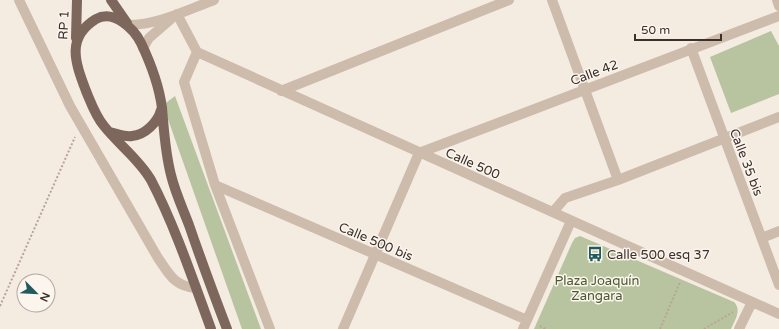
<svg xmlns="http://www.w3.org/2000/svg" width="779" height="329" viewBox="0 0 779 329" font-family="'Varela Round',sans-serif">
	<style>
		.green { fill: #b8c4a0 }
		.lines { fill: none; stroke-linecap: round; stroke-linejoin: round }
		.path { stroke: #b9a596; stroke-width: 2; stroke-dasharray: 2 2; stroke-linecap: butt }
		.minor { stroke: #cdbbac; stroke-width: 10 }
		.major { stroke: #7d675c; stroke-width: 10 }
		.labels { text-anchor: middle; stroke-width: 3; stroke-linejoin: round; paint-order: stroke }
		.street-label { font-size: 13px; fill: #3b302b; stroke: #fbf5ee }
		.poi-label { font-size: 13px; fill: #3b302b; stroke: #fbf5ee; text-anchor: start }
		.park-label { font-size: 13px; fill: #4a5a2e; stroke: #fbf5ee }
	</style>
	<rect width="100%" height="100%" fill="#f4ebe1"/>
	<path class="green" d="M771 31 779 46V94L731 113 710 57Z
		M175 96 261 329H242L163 105Z
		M580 236 734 302C742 310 735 320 731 329H534L572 243 575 238Z"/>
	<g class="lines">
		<path class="path" d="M0 306 75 137
			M540 326 546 329
			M660 329 680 282
			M704 329 733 312"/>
		<path class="minor" d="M19 0 70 106 158 258C170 275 174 286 196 288
			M552 0 618 180
			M777 0 779 6
			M177 14 197 52 779 314
			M128 25C158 25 187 10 214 0
			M143 48 149 38 171 19
			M691 48 779 285
			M197 52 184 82 215 185 270 329
			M281 91 509 0
			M215 185 527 320
			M553 212 565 198 618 180 779 117
			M762 238 779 231
			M343 329 419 153 779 16
			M523 329 571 221
			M739 329 752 302"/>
		<path class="major" d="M111 0 127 23
			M76 38 77 0
			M110 132C117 134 125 137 132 136 145 135 158 122 161 110
			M211 329C193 280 175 226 151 180 139 159 119 145 104 126 96 117 91 103 86 91 76 64 65 38 96 19 114 9 134 29 141 43 151 64 159 85 162 108 164 130 165 152 171 175 175 192 183 209 189 225 201 260 214 295 227 329"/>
	</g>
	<defs>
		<g id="bus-bare" transform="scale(1.2)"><path d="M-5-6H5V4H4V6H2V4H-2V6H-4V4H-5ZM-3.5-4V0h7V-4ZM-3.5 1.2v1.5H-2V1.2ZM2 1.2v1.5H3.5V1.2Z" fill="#1f5a5e" stroke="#fbf5ee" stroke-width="2.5" paint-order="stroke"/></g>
	</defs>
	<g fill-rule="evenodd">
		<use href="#bus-bare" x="595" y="254"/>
	</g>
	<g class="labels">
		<g class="street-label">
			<text transform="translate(63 25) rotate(-87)" y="5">RP 1</text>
			<text transform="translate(594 72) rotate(-21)" y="5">Calle 42</text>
			<text transform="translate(747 162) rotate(69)" y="5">Calle 35 bis</text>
			<text transform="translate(473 163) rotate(24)" y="5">Calle 500</text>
			<text transform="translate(376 241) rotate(23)" y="5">Calle 500 bis</text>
		</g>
		<g class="poi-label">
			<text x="607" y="259">Calle 500 esq 37</text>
		</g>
		<g class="park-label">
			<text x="597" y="285">Plaza Joaquín<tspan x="597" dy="15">Zangara</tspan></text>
		</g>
	</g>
	<g transform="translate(36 293) rotate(114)"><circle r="19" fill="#fbf5ee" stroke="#aea6a0"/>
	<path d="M0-3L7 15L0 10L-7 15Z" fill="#1f5a5e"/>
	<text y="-6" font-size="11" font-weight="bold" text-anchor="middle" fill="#3b302b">N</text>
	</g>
	<path d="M635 34v6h86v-6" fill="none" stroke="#3b302b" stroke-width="2"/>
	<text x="641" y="34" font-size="12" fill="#3b302b" stroke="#fbf5ee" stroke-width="3" paint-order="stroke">50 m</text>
</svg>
